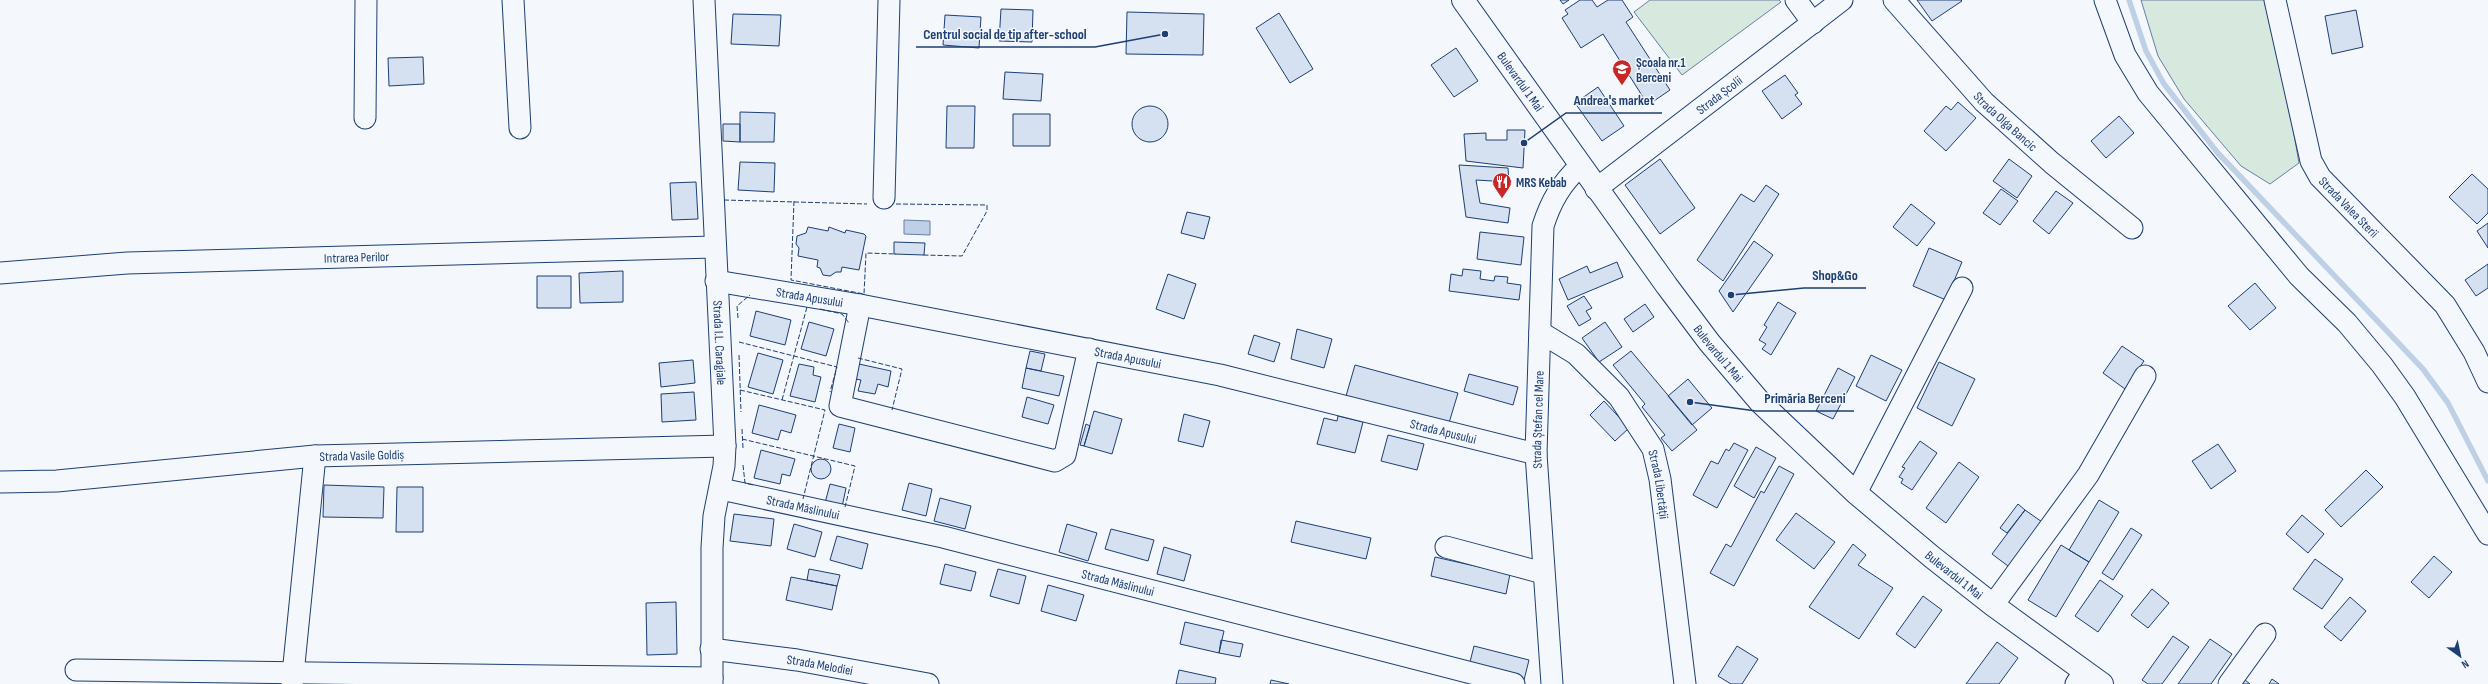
<svg xmlns="http://www.w3.org/2000/svg" width="2488" height="684" viewBox="0 0 2488 684" font-family="'Sofia Sans Condensed',sans-serif">
	<style>
		.green { fill: #d7e8df; stroke: #687fa3 }
		.water { fill: #bed0e5; stroke: #687fa3 }
		.lines { fill: none; stroke-linecap: round; stroke-linejoin: round }
		.stream { stroke: #bed0e5; stroke-width: 5.5 }
		.building { fill: #d5e0f0; stroke: #1d3f73 }
		.minor-casing { stroke: #1d3f73; stroke-width: 23 }
		.major-casing { stroke: #1d3f73; stroke-width: 24 }
		.minor { stroke: #f4f7fb; stroke-width: 21 }
		.major { stroke: #f4f7fb; stroke-width: 22 }
		.fence { stroke: #1d3f73; stroke-width: 1; stroke-dasharray: 5 2; stroke-linecap: butt }
		.labels { text-anchor: middle; stroke-width: 3; stroke-linejoin: round; paint-order: stroke }
		.poi-label { font-size: 13px; font-weight: bold; fill: #1d3f73; stroke: #f4f7fb; text-anchor: start }
		.street-label { font-size: 13px; fill: #1d3f73; stroke: #f4f7fb }
		.leader { fill: none; stroke: #1d3f73; stroke-width: 1.5 }
		.callout-dot { fill: #1d3f73; stroke: #f4f7fb; stroke-width: 1.5 }
		.callout-label { font-size: 14px; text-anchor: middle; font-weight: bold; fill: #1d3f73; stroke: #f4f7fb; stroke-width: 3; stroke-linejoin: round; paint-order: stroke }
	</style>
	<rect width="100%" height="100%" fill="#f4f7fb"/>
	<path class="green" d="M1650 0H1779L1781 2 1682 75 1634 12Z
		M2141 0H2264L2284 77 2299 163 2270 184 2241 166 2184 99 2158 56Z"/>
	<path class="water" d="M904 220 930 221V235L904 234Z"/>
	<g class="lines">
		<path class="stream" d="M2129 0 2146 51 2164 84 2217 152 2423 369 2448 403 2488 481"/>
	</g>
	<path class="building" d="M1560 0H1569L1563 4Z
		M1580 0H1592L1597 7 1608 0H1622L1633 17 1626 22 1670 90 1648 105 1603 34 1581 48 1562 18 1568 14 1565 10Z
		M1917 0H1961L1962 1 1932 21Z
		M1001 9 1033 10 1032 42 999 41Z
		M2356 10 2363 47 2332 54 2325 16Z
		M1127 12 1204 14 1203 55 1126 54Z
		M1279 13 1313 69 1290 83 1256 28Z
		M733 14 781 15 779 46 731 44Z
		M945 15 981 17 979 48 943 45Z
		M1456 48 1478 81 1454 97 1431 65Z
		M423 57 424 84 389 86 388 58Z
		M1005 72 1043 74 1041 101 1003 99Z
		M1785 75 1798 93 1795 95 1802 104 1782 119 1762 91Z
		M1598 87 1624 126 1602 141 1575 103Z
		M1958 102 1976 118 1946 151 1924 131 1946 106 1951 110Z
		M1132 124a18 18 0 1 1 36 0a18 18 0 1 1-36 0Z
		M947 106H975L974 148H946Z
		M740 112 775 113 774 142H740Z
		M1013 114H1050V146H1013Z
		M2119 116 2134 133 2106 158 2091 141Z
		M723 124H740V142L723 141Z
		M1507 130H1525L1523 168 1466 161 1464 134 1486 133V140H1507Z
		M1660 159 1695 208 1660 234 1625 185Z
		M2009 159 2032 176 2017 198 1993 181Z
		M740 162 775 163 774 192 738 190Z
		M1459 165 1508 168 1509 182 1476 180 1480 203 1510 208 1508 223 1466 217Z
		M2472 174 2488 189V213L2477 224 2449 197Z
		M696 182 698 219 672 220 670 183Z
		M1766 185 1779 194 1723 281 1697 260 1741 194 1754 202Z
		M2001 189 2018 201 2000 225 1983 213Z
		M2056 191 2073 203 2049 234 2033 221Z
		M1911 204 1935 223 1917 246 1893 227Z
		M1187 212 1210 217 1204 239 1181 233Z
		M2488 223V248L2477 231Z
		M808 227 828 231 829 227 845 233 846 230 864 234 866 236 859 270 842 267 841 272H836L830 276 823 275 820 268 817 267 818 260 798 256 799 248 796 244 797 236 806 233Z
		M1480 232 1524 237 1521 265 1477 259Z
		M1754 241 1773 255 1733 312 1719 291Z
		M894 242 925 243 924 255 894 254Z
		M1929 248 1962 262 1946 300 1913 286Z
		M1617 262 1623 277 1568 300 1559 279 1587 266 1590 273Z
		M2488 264V288L2476 296 2465 280Z
		M1463 269 1481 271 1480 279 1494 281 1495 276 1508 277 1507 283 1521 285 1519 300 1449 291 1451 274 1462 276Z
		M623 271V302L580 303 579 273Z
		M1168 274 1196 284 1184 319 1156 309Z
		M537 276H571V308H537Z
		M2255 283 2276 308 2250 330 2228 306Z
		M1584 296 1592 308 1586 311 1591 319 1579 326 1567 306Z
		M1778 302 1796 313 1771 355 1762 349 1766 344 1759 340 1767 327 1764 325Z
		M1645 304 1654 317 1633 332 1624 319Z
		M756 311 791 320 785 345 750 336Z
		M809 322 834 329 826 356 801 349Z
		M1605 322 1622 347 1599 362 1582 338Z
		M1297 329 1332 339 1324 368 1291 359Z
		M1254 335 1280 343 1274 362 1248 354Z
		M2122 346 2144 361 2125 389 2103 373Z
		M1030 351 1045 354 1041 371 1026 368Z
		M1631 351 1697 430 1672 451 1661 438 1665 435 1642 407 1645 404 1613 365Z
		M758 353 783 360 773 394 748 387Z
		M1871 355 1902 370 1886 401 1856 386Z
		M693 360 695 383 661 387 659 363Z
		M1939 362 1975 379 1952 426 1917 408Z
		M799 364 814 367 813 375 821 377 815 402 790 396Z
		M859 364 891 371 888 387 878 384 875 394 858 391 861 380 855 379Z
		M1355 365 1458 393 1449 423 1346 396Z
		M1026 368 1064 376 1059 396 1022 388Z
		M1838 368 1855 377 1833 419 1816 411Z
		M1469 374 1518 387 1513 405 1464 391Z
		M1688 379 1712 408 1692 425 1668 396Z
		M694 392 696 420 662 422 661 394Z
		M1027 397 1054 405 1048 424 1022 417Z
		M1604 401 1629 428 1615 441 1590 415Z
		M759 405 796 415 791 433 781 430 778 440 752 433Z
		M1094 411 1122 419 1112 454 1084 446Z
		M1184 414 1210 421 1203 447 1178 441Z
		M1338 416 1363 422 1355 453 1317 444 1324 418 1337 421Z
		M839 424 855 428 850 452 833 448Z
		M1086 424 1090 426 1084 446 1080 445Z
		M1388 435 1424 444 1417 470 1381 461Z
		M1920 441 1937 453 1912 490 1901 483 1903 479 1899 477 1905 468 1902 467Z
		M1734 443 1748 450 1717 508 1693 495 1711 461 1718 464 1726 449 1729 451Z
		M2218 444 2236 471 2211 489 2192 461Z
		M1756 447 1776 458 1754 498 1734 486Z
		M761 450 795 459 790 476 782 474 780 484 754 478Z
		M811 469a10 10 0 1 1 20 0a10 10 0 1 1-20 0Z
		M1959 462 1979 477 1946 523 1926 508Z
		M1779 466 1794 474 1734 586 1710 573 1726 544 1731 547 1761 491 1764 493Z
		M2366 470 2383 487 2341 527 2325 510Z
		M909 483 932 489 926 516 902 510Z
		M830 484 846 488 842 507 825 503Z
		M324 485 384 487 383 518 323 517Z
		M397 487H423V532H396Z
		M940 498 971 506 965 529 934 521Z
		M2099 500 2119 512 2089 562 2069 550Z
		M2018 504 2025 510 2007 533 2000 528Z
		M2025 510 2045 524 2012 569 1992 554Z
		M1796 513 1835 542 1814 569 1776 540Z
		M734 514 774 519 771 546 730 541Z
		M2302 515 2324 534 2308 553 2286 534Z
		M1296 521 1371 538 1366 559 1291 542Z
		M794 524 822 532 815 557 787 549Z
		M1067 524 1097 533 1088 561 1059 552Z
		M2131 528 2142 535 2113 580 2102 573Z
		M1111 529 1154 540 1148 561 1105 549Z
		M837 536 868 544 862 569 830 560Z
		M1853 544 1866 555 1858 565 1893 588 1859 639 1809 607Z
		M2061 545 2089 562 2056 617 2028 600Z
		M1164 547 1191 555 1184 581 1157 574Z
		M2434 556 2452 572 2429 598 2411 582Z
		M1435 557 1510 574 1506 594 1431 576Z
		M2315 559 2343 579 2322 609 2293 589Z
		M945 564 976 572 971 591 940 584Z
		M809 569 840 575 837 586 807 580Z
		M998 569 1026 576 1019 604 990 596Z
		M791 577 837 586 832 610 786 600Z
		M2100 580 2123 596 2098 632 2075 616Z
		M1048 585 1084 595 1076 621 1041 611Z
		M2152 589 2169 603 2148 628 2131 615Z
		M1923 596 1942 610 1915 648 1896 634Z
		M2350 597 2366 611 2341 641 2324 627Z
		M676 602 677 654 647 655 646 603Z
		M1185 622 1224 631 1219 653 1180 644Z
		M2173 636 2189 647 2162 684H2148L2142 680Z
		M2210 639 2232 654 2211 684H2178Z
		M1221 640 1243 644 1240 657 1219 653Z
		M1997 642 2018 658 1999 684H1966Z
		M1474 646 1529 660 1524 680 1469 666Z
		M1737 646 1758 659 1742 684H1731L1718 676Z
		M1179 670 1216 678 1215 684H1176Z
		M2240 676 2250 684H2234Z
		M2272 679 2279 684H2269Z
		M1271 680 1289 684H1270Z"/>
	<g class="lines">
		<g class="minor-casing">
			<g id="minor">
				<path d="M513 0 520 128"/>
				<path id="s1" d="M704 0 725 446 724 466 714 516 712 548V684"/>
				<path d="M1796 0 1813 23"/>
				<path id="s2" d="M1894 0 1984 102 2052 163 2132 228"/>
				<path d="M2105 0 2125 55 2148 93 2299 276 2347 323 2382 365 2405 397 2488 534"/>
				<path id="s3" d="M2275 0 2311 161 2320 177 2445 305 2474 352 2488 382"/>
				<path d="M365 118 366 0"/>
				<path id="s4" d="M1596 189 1842 0"/>
				<path d="M884 198 889 0"/>
				<path id="s5" d="M0 273 127 263 714 247"/>
				<path id="s6" d="M716 281 860 305 1220 375 1536 454"/>
				<path d="M860 305 840 406 1055 461 1065 455 1089 349"/>
				<path id="s7" d="M1540 332 1576 354 1619 397 1653 449 1660 479 1685 684"/>
				<path id="s8" d="M0 482 57 481 315 456 725 446"/>
				<path id="s9" d="M721 489 943 537 1514 684"/>
				<path d="M1856 493 1962 288"/>
				<path d="M1446 547 1543 573"/>
				<path d="M1993 605 2088 475 2145 376"/>
				<path id="s10" d="M711 649 797 660 928 684"/>
				<path d="M76 670 712 678"/>
				<path d="M292 684 315 456"/>
				<path id="s11" d="M1552 684 1536 454 1543 226C1551 201 1561 184 1580 166"/>
				<path d="M2076 684 2084 672"/>
				<path d="M2229 684 2265 634"/>
			</g>
		</g>
		<g class="major-casing">
			<g id="major">
				<path id="s12" d="M1463 0 1667 286 1709 342 1760 402 1856 493 1932 557 1993 605 2102 684"/>
			</g>
		</g>
		<use href="#minor" class="minor"/>
		<use href="#major" class="major"/>
		<path class="fence" d="M724 200 867 204
			M794 201 791 280 864 294 866 253 896 254
			M896 204 987 205V211L962 256 922 255
			M820 309 842 314 849 323
			M738 318 737 306 750 295
			M739 342 837 367 830 392
			M739 355 741 412
			M858 358 902 369 892 410
			M740 390 825 410 803 499
			M782 400 807 307
			M742 429 743 448
			M742 439 855 466 845 507
			M743 465 745 483 753 485"/>
	</g>
	<defs>
		<g id="school-pin" transform="scale(1)"><path d="M0 17L-7.5 6A9.5 9.5 0 1 1 7.5 6Z" fill="#c62828" stroke="#f4f7fb"/><path d="M0-5L7-2L0 1L-7-2ZM-4 1L0 2.5L4 1V4Q0 6-4 4Z" fill="#fff"/></g>
		<g id="restaurant-pin" transform="scale(1)"><path d="M0 17L-7.5 6A9.5 9.5 0 1 1 7.5 6Z" fill="#c62828" stroke="#f4f7fb"/><path d="M-5-6h1v4h1v-4h1v4h1v-4h1v5L-1.5 .5V6h-2V.5L-5-1ZM5-6V6H3V1.5H1.5Q1.5-4 5-6Z" fill="#fff"/></g>
	</defs>
	<g fill-rule="evenodd">
		<use href="#school-pin" x="1622" y="69"/>
		<use href="#restaurant-pin" x="1502" y="182"/>
	</g>
	<g class="labels">
		<g class="poi-label">
			<text x="1636" y="67">Școala nr.1<tspan x="1636" dy="15">Berceni</tspan></text>
			<text x="1516" y="187">MRS Kebab</text>
		</g>
		<g class="street-label">
			<text dy="5" stroke="none"><textPath href="#s12" startOffset="100">Bulevardul 1 Mai</textPath></text>
			<text dy="5" stroke="none"><textPath href="#s4" startOffset="155">Strada Școlii</textPath></text>
			<text dy="5" stroke="none"><textPath href="#s2" startOffset="165">Strada Olga Bancic</textPath></text>
			<text dy="5" stroke="none"><textPath href="#s3" startOffset="225">Strada Valea Sterii</textPath></text>
			<text dy="5" stroke="none"><textPath href="#s5" startOffset="357">Intrarea Perilor</textPath></text>
			<text dy="5" stroke="none"><textPath href="#s6" startOffset="95">Strada Apusului</textPath></text>
			<text dy="5" stroke="none"><textPath href="#s1" startOffset="343">Strada I.L. Caragiale</textPath></text>
			<text dy="5" stroke="none"><textPath href="#s12" startOffset="436">Bulevardul 1 Mai</textPath></text>
			<text dy="5" stroke="none"><textPath href="#s6" startOffset="419">Strada Apusului</textPath></text>
			<text dy="5" stroke="none"><textPath href="#s11" startOffset="265">Strada Ștefan cel Mare</textPath></text>
			<text dy="5" stroke="none"><textPath href="#s6" startOffset="743">Strada Apusului</textPath></text>
			<text dy="5" stroke="none"><textPath href="#s8" startOffset="363">Strada Vasile Goldiș</textPath></text>
			<text dy="5" stroke="none"><textPath href="#s7" startOffset="201">Strada Libertății</textPath></text>
			<text dy="5" stroke="none"><textPath href="#s9" startOffset="84">Strada Măslinului</textPath></text>
			<text dy="5" stroke="none"><textPath href="#s12" startOffset="760">Bulevardul 1 Mai</textPath></text>
			<text dy="5" stroke="none"><textPath href="#s9" startOffset="408">Strada Măslinului</textPath></text>
			<text dy="5" stroke="none"><textPath href="#s10" startOffset="110">Strada Melodiei</textPath></text>
		</g>
	</g>
	<path class="leader" d="M1165 34L1095 47H916M1524 143L1566 113H1662M1731 295L1804 288H1866M1690 402L1756 411H1854"/>
	<g class="callout-dot">
		<circle cx="1165" cy="34" r="4"/>
		<circle cx="1524" cy="143" r="4"/>
		<circle cx="1731" cy="295" r="4"/>
		<circle cx="1690" cy="402" r="4"/>
	</g>
	<g class="callout-label">
		<text x="1005" y="39">Centrul social de tip after-school</text>
		<text x="1614" y="105">Andrea's market</text>
		<text x="1835" y="280">Shop&amp;Go</text>
		<text x="1805" y="403">Primăria Berceni</text>
	</g>
	<g transform="translate(2460 656) rotate(147)" stroke="#f4f7fb" stroke-width="3" paint-order="stroke">
	<path d="M0-3L7 15L0 10L-7 15Z" fill="#1d3f73"/>
	<text y="-6" font-size="11" font-weight="bold" text-anchor="middle" fill="#1d3f73">N</text>
	</g>
</svg>
